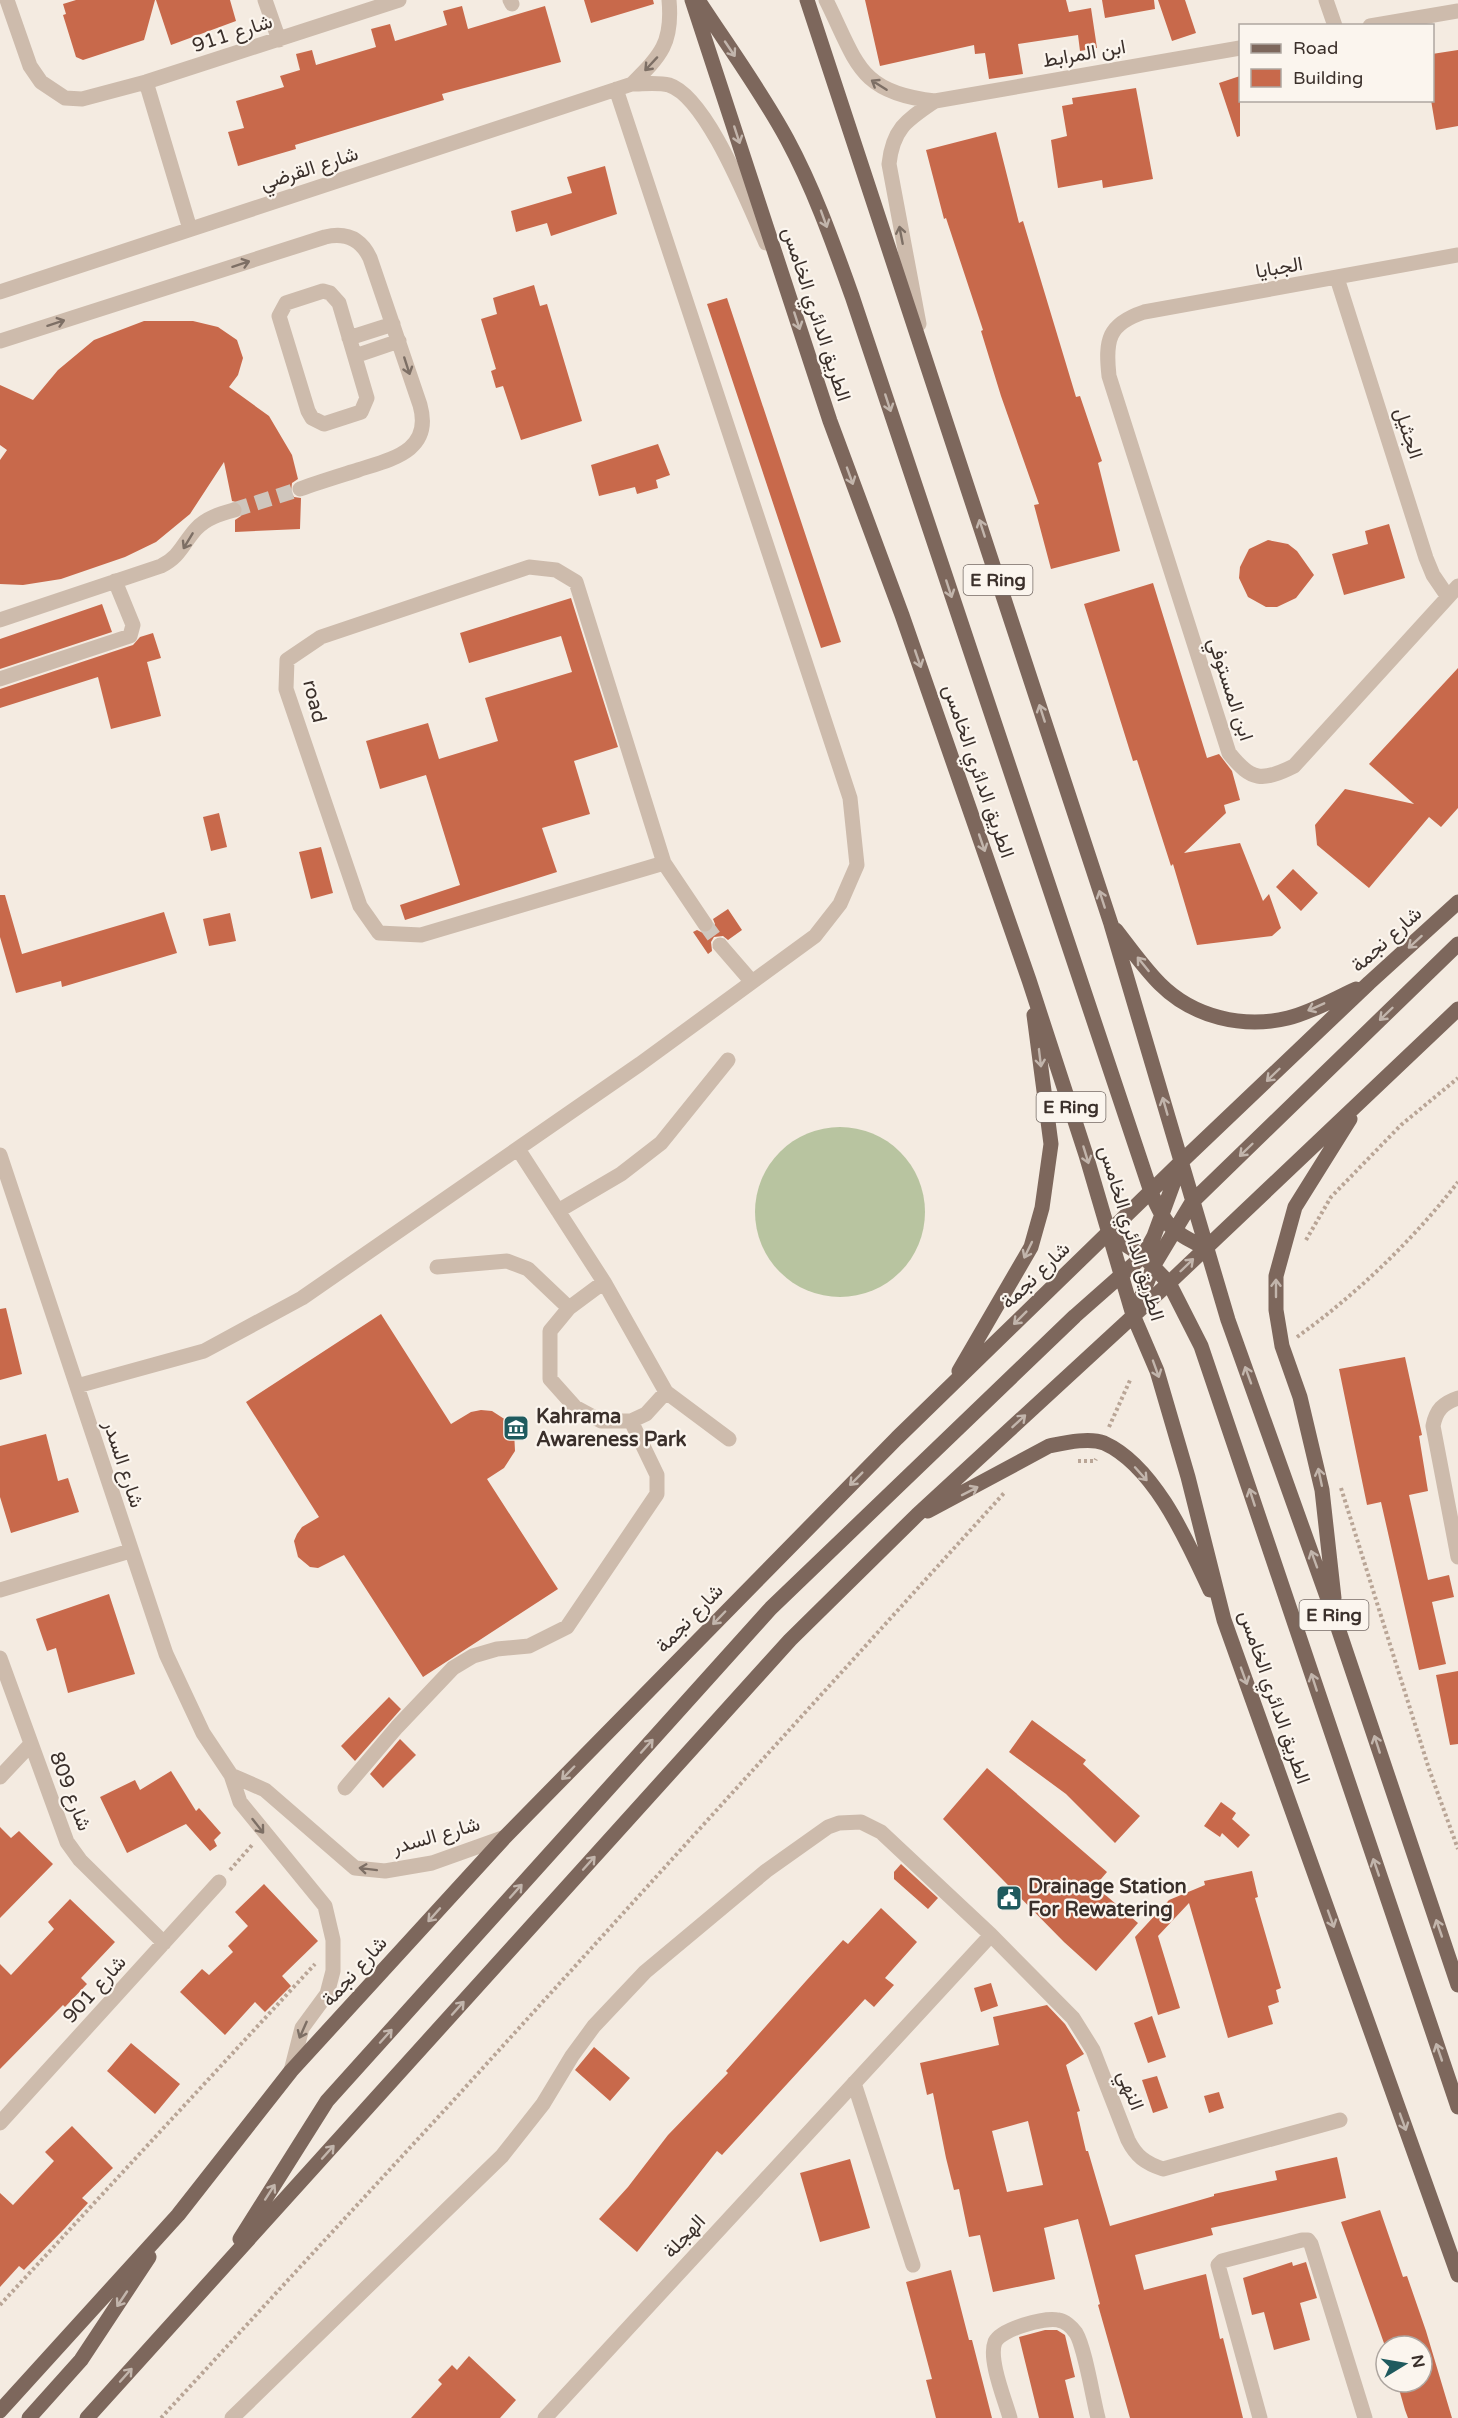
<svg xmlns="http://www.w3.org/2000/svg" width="1458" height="2418" viewBox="0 0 1458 2418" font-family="'Varela Round',Vazirmatn,sans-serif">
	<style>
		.green { fill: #b8c4a0 }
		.building { fill: #c8694b; fill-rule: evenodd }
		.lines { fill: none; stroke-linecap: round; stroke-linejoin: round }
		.minor-tunnel { stroke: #cfc6bd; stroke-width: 15; stroke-dasharray: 15 8; stroke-linecap: butt }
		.path { stroke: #b9a596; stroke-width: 4; stroke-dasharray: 3 3; stroke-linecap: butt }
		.minor { stroke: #cdbbac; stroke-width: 15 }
		.major { stroke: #7d675c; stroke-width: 15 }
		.oneway { stroke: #c2b5ac }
		.oneway2 { stroke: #7d6f65 }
		.labels { text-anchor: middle; stroke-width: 4.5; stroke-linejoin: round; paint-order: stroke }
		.shield { fill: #fbf5ee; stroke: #756b66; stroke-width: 1.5 }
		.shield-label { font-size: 18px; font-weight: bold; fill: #3b302b }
		.street-label { font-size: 20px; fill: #3b302b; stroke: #fbf5ee }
		.poi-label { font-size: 20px; font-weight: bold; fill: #3b302b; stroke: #fbf5ee; text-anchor: start }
	</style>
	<rect width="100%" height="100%" fill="#f4ebe1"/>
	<path class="green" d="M755 1212a85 85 0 1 1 170 0a85 85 0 1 1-170 0Z"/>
	<path class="building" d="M76 0H155L144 40 83 60 76 57 63 15 66 14 63 4Z
		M156 0H230L236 21 171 45Z
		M584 0H653L654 4 591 23Z
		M865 0H1066L1069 12 1091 8 1097 48 1080 51 1078 35 1018 44 1023 74 989 79 985 53 975 54 974 45 880 66Z
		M1102 0H1154L1155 9 1105 18Z
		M1158 0H1185L1196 33 1172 41Z
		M462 6 468 29 545 6 561 62 442 94 444 100 295 145 296 149 238 166 228 132 244 128 236 101 284 87 280 76 300 70 296 54 312 50 316 65 376 47 371 29 390 24 395 41 447 25 443 11Z
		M1458 50V126L1436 130 1431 100 1432 54Z
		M1240 76V136L1237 137 1219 83Z
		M1136 88 1153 179 1103 188 1102 180 1058 188 1051 140 1067 136 1062 106 1073 104 1072 98Z
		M996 132 1019 223 1023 221 1076 397 1080 396 1102 461 1098 463 1120 551 1051 569 1034 505 1039 504 1001 396 981 331 983 330 946 218 944 219 926 150Z
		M605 166 617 214 551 236 547 223 516 232 511 211 572 193 567 177Z
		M534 285 540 306 547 304 582 421 521 440 503 386 496 388 491 371 496 369 481 319 497 314 493 298Z
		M727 298 841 642 821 648 707 304Z
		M144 321H193L218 327 237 340 243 358 238 375 229 387 269 416 292 455 298 479 292 483 291 492 294 497 301 498 300 529 235 532V520L241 516 243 508 240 503 232 501 224 462 190 514 156 542 125 557 61 579 23 585 0 584V460L7 450 0 445V385L33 400 58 370 94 340Z
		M658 444 670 475 656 480 658 488 637 494 635 487 599 496 591 465Z
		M1389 524 1405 578 1344 595 1332 554 1368 544 1365 531Z
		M1268 540 1288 544 1297 551 1314 575 1296 598 1277 607H1266L1248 597 1239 578 1240 567 1249 549Z
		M1153 583 1207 758 1219 754 1232 771 1240 800 1224 805 1226 813 1184 853 1240 843 1263 901 1269 894 1281 928 1272 936 1197 945 1173 864 1171 866 1137 760 1133 761 1084 604Z
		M571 598 618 747 574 761 590 814 542 828 557 872 405 920 400 905 460 885 426 775 380 789 366 741 428 723 439 759 498 741 485 698 572 672 561 636 469 663 460 633Z
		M102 604 112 632 0 669V639Z
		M153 633 161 658 147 662 161 716 111 729 98 677 0 708V689L133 645 140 637Z
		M1458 668V808L1441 827 1429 817 1369 888 1317 845 1315 825 1345 789 1414 804 1369 764Z
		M219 813 227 847 211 851 203 817Z
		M321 847 333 893 311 899 299 852Z
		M1293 869 1318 893 1301 911 1276 887Z
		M0 895H5L22 954 164 912 177 953 62 987 61 981 16 993 0 937Z
		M728 909 742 930 728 940 723 936 714 937 711 942 712 951 708 954 693 932 697 930 705 934 711 932 715 924 713 919Z
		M230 913 236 941 209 946 203 919Z
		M6 1308 22 1374 0 1380V1309Z
		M381 1314 451 1424 471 1412 481 1410 492 1411 509 1422 514 1431 515 1451 504 1468 487 1479 558 1589 423 1677 344 1555 318 1568 310 1567 298 1557 294 1541 297 1534 302 1527 319 1517 246 1402Z
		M1405 1357 1422 1435 1419 1436 1428 1491 1409 1495 1428 1580 1449 1575 1454 1597 1432 1602 1446 1664 1419 1670 1381 1502 1367 1505 1339 1369Z
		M46 1434 58 1481 68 1478 79 1512 11 1533 0 1497V1446Z
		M109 1594 135 1674 68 1693 56 1648 47 1651 36 1619Z
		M1458 1671V1744L1450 1745 1436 1675Z
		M389 1697 401 1709 355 1761 341 1746Z
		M1032 1720 1086 1760 1083 1764 1140 1816 1115 1843 1066 1794 1009 1752Z
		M400 1739 416 1755 383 1788 370 1774Z
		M987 1768 1107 1872 1095 1886 1138 1923 1096 1971 1064 1942 943 1819Z
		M171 1771 196 1811 199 1808 221 1833 214 1840 217 1846 210 1851 186 1824 127 1853 100 1797 135 1780 140 1790Z
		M1221 1802 1236 1813 1232 1819 1250 1835 1238 1848 1222 1833 1220 1837 1204 1826Z
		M0 1827 11 1838 19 1831 53 1864 0 1918Z
		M901 1864 938 1898 928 1909 894 1879V1872Z
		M1252 1871 1258 1897 1255 1898 1281 1988 1276 1990 1279 2002 1268 2006 1273 2024 1228 2038 1189 1903 1158 1936 1180 2008 1158 2015 1135 1937 1169 1900 1205 1885 1204 1881Z
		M264 1884 318 1941 282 1976 291 1986 265 2012 255 2002 225 2035 180 1992 202 1969 209 1975 233 1952 228 1946 248 1926 235 1912Z
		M70 1899 115 1942 81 1978 87 1984 65 2007 63 2005 0 2069V1964L11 1975 54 1929 48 1922Z
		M881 1908 917 1942 885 1978 894 1985 874 2007 865 1999 722 2155 717 2151 637 2252 599 2219 628 2187 668 2135 728 2073 726 2071 806 1981 843 1940 848 1944Z
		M991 1983 998 2006 981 2012 974 1988Z
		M1047 2005 1065 2024 1084 2054 1066 2065 1080 2111 1077 2112 1086 2151H1088L1110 2226 1214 2196V2194L1277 2180 1275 2171 1337 2157 1346 2198 1211 2228 1213 2235 1135 2255 1144 2290 1206 2274 1220 2339 1223 2338 1243 2418H1130L1098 2305 1100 2304 1078 2219 1044 2228 1055 2279 993 2292 980 2235 969 2237 959 2189 954 2190 946 2158 933 2093 927 2095 920 2063 999 2045 993 2017ZM1028 2121 1043 2185 1007 2192 992 2131Z
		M1152 2016 1166 2057 1148 2063 1134 2023Z
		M131 2043 180 2084 155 2114 107 2071Z
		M594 2047 630 2078 610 2101 575 2070Z
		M1157 2076 1168 2108 1153 2113 1142 2080Z
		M1219 2092 1224 2108 1209 2113 1204 2096Z
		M72 2126 113 2168 82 2198 88 2203 65 2228 24 2270 19 2266 0 2287V2193L13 2205 54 2161 45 2152Z
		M850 2159 870 2228 820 2242 800 2173Z
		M1380 2210 1403 2277 1407 2276 1426 2331 1452 2418H1408L1405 2410 1397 2382H1422V2346H1385L1341 2222Z
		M1292 2262 1293 2266 1306 2262 1317 2298 1300 2303 1310 2340 1274 2350 1264 2312 1252 2315 1243 2278Z
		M951 2270 969 2340H972L992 2418H936L926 2380 932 2379 906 2282Z
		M1045 2330H1057L1065 2335 1075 2377 1065 2380 1074 2418H1039L1019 2337Z
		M469 2356 516 2400 500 2418H411L442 2384 438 2380 452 2365 457 2370Z"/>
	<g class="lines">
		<path class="minor-tunnel" d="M234 510 300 489
			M705 924 720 945"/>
		<path class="path" d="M1306 1240 1331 1197 1401 1125 1458 1078
			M1297 1337C1357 1294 1413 1240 1458 1182
			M1109 1427 1131 1378
			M1078 1461H1095L1096 1459
			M1341 1488 1429 1769 1458 1849
			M230 1870 253 1844
			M0 2305 315 1964
			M161 2418 452 2102 1005 1492"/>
		<path class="minor" d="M7 0 30 66 41 82 65 98 82 99 146 82 399 0
			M265 0 279 40
			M510 0 512 4
			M826 0C857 62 858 93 935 101L1240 48
			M1326 0 1335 26
			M1370 26 1458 11
			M146 82 190 229
			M632 84C661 55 673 43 669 0
			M1458 255 1144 312C1108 324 1105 340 1109 376L1229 753C1251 781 1262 782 1294 766L1458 586
			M1337 278 1426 558 1433 575 1448 597
			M323 291 330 293 339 303 367 398 361 412 324 424 312 418 308 411 279 316 286 303Z
			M0 292 632 84C643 84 658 82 669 85 707 97 749 206 766 243
			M919 324 889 164C893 128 907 120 935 101
			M349 338 393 324
			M0 341 325 237C346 232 361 239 370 258L420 405C433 451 392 459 358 470 339 476 319 482 300 489
			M355 356 399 341
			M0 620 161 566C180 557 183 543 196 529 206 518 220 514 234 510
			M0 679 130 636 133 625 115 581
			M664 863 421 935 379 933 360 906 286 689 287 660 321 637 529 567 556 570 576 582 664 863 705 924
			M720 945 752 982
			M518 1149 604 1282 666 1392 646 1414 631 1421H601L575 1407 550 1379V1331L569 1308 604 1282
			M0 1155 166 1654 203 1733 231 1775 240 1802 325 1906 333 1940V1971L327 1994 302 2028 291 2071
			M558 1211 621 1174 661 1143 728 1060
			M437 1267 507 1261 528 1269 569 1308
			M77 1386 204 1351 302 1298 640 1064 815 936 840 904 857 865 850 798 616 89
			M666 1392 729 1439
			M1458 1398C1443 1403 1436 1410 1433 1426L1458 1557
			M0 1590 130 1551
			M0 1658 67 1842 80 1860 164 1943
			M231 1775 265 1790 355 1868 385 1871 432 1863 505 1837
			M0 1777 31 1744
			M345 1788 397 1727 453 1668 473 1656 497 1649 529 1646 567 1627 657 1494V1475L631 1421
			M854 2083 913 2265
			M0 2123 219 1882
			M232 2418 502 2156 543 2104 572 2056 594 2026 645 1972 766 1871 828 1827 839 1823 861 1822 881 1832 991 1935 1073 2018 1093 2050 1128 2140C1136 2156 1145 2163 1163 2169L1340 2120
			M545 2418 991 1935
			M1010 2418C1005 2400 988 2359 995 2342 1001 2329 1045 2317 1058 2320 1065 2321 1072 2327 1076 2333 1085 2348 1093 2399 1098 2418
			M1260 2418 1218 2265 1222 2261 1302 2240H1308L1311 2244 1365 2418"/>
		<path class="major" d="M692 0 830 421 902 615 1029 980 1086 1155 1133 1315 1157 1371 1188 1477 1224 1620 1458 2275
			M698 0C728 46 761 91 787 139 814 189 833 243 852 296L1151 1192C1166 1228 1171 1230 1205 1248
			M807 0 1111 924 1228 1320 1335 1619 1458 1985
			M1116 930C1130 948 1144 968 1160 984 1193 1017 1243 1029 1288 1018 1312 1012 1334 999 1356 989
			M1109 1234 1143 1256 1169 1283 1201 1346 1458 2107
			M1136 1310 1154 1265 1192 1202 1458 944
			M959 1371 1031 1247 1042 1208 1051 1144 1034 1015
			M928 1511 1049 1446C1064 1443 1089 1437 1104 1443 1155 1466 1188 1543 1210 1590
			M1334 1598 1322 1490 1300 1397 1282 1346 1276 1310V1276L1295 1207 1350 1119
			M240 2239 327 2101 771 1608 1075 1316 1143 1256 1154 1236 1179 1168
			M0 2411 178 2215 291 2071 505 1837 897 1438 1181 1162 1369 983 1458 902
			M29 2418 81 2360 149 2257
			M87 2418 790 1640 917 1515 1169 1283 1458 1009"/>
	</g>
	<defs><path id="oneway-shaft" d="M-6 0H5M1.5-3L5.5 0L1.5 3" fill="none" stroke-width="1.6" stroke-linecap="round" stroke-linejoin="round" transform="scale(1.5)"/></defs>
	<g class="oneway">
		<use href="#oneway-shaft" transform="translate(730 49) rotate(56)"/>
		<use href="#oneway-shaft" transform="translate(737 135) rotate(72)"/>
		<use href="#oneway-shaft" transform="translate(824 219) rotate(70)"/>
		<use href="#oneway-shaft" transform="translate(797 321) rotate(72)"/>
		<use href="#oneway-shaft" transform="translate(888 403) rotate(72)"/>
		<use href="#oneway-shaft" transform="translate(850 476) rotate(70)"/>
		<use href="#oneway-shaft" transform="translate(982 528) rotate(-108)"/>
		<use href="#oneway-shaft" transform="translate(949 589) rotate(72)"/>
		<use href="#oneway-shaft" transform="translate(918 659) rotate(71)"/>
		<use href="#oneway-shaft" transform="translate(1042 713) rotate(-108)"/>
		<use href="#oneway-shaft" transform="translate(982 843) rotate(71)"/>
		<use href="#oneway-shaft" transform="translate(1102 899) rotate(-108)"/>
		<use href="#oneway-shaft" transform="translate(1415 942) rotate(138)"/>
		<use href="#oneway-shaft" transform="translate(1143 964) rotate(-129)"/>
		<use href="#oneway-shaft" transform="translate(1316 1007) rotate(156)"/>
		<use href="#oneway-shaft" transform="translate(1386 1014) rotate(136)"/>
		<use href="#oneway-shaft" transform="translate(1040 1058) rotate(83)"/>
		<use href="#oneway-shaft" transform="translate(1273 1075) rotate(136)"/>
		<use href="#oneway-shaft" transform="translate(1165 1106) rotate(-106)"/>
		<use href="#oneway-shaft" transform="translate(1246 1150) rotate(136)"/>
		<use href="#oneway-shaft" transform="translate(1086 1155) rotate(73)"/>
		<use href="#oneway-shaft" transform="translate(1028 1250) rotate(116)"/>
		<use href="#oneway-shaft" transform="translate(1187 1265) rotate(-44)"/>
		<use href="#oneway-shaft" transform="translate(1276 1288) rotate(-90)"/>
		<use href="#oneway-shaft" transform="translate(1020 1318) rotate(135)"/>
		<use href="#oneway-shaft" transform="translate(1156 1369) rotate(70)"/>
		<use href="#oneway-shaft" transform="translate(1248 1375) rotate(-110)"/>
		<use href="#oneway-shaft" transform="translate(1019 1421) rotate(-43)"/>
		<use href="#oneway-shaft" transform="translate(1141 1474) rotate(48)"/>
		<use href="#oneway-shaft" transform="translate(1320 1477) rotate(-102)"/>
		<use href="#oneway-shaft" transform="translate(856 1479) rotate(135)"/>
		<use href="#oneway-shaft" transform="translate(970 1491) rotate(-27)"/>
		<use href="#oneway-shaft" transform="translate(1252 1497) rotate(-108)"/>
		<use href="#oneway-shaft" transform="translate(1314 1559) rotate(-110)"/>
		<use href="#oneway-shaft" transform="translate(719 1618) rotate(134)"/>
		<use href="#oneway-shaft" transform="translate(1244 1676) rotate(70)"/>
		<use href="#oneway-shaft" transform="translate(1314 1682) rotate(-108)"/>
		<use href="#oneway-shaft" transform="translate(1377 1744) rotate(-108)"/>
		<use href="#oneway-shaft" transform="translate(647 1746) rotate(-48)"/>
		<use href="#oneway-shaft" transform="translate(568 1773) rotate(134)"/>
		<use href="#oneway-shaft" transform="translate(589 1863) rotate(-48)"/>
		<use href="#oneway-shaft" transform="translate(1376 1867) rotate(-109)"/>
		<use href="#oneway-shaft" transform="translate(516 1891) rotate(-48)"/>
		<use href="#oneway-shaft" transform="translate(434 1915) rotate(132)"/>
		<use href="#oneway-shaft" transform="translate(1331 1919) rotate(70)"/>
		<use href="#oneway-shaft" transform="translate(1439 1928) rotate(-109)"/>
		<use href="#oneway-shaft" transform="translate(458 2008) rotate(-48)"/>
		<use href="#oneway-shaft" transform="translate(386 2036) rotate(-48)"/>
		<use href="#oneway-shaft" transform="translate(1439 2052) rotate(-109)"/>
		<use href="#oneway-shaft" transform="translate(1403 2122) rotate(70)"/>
		<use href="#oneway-shaft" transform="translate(328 2152) rotate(-48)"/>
		<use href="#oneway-shaft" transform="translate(270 2192) rotate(-57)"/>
		<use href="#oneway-shaft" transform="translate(122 2299) rotate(124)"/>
		<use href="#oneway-shaft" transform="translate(126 2375) rotate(-48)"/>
	</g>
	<g class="oneway2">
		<use href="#oneway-shaft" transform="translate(651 64) rotate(133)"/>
		<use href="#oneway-shaft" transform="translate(879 85) rotate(-148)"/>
		<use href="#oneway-shaft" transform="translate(901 235) rotate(-101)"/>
		<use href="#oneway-shaft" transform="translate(241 264) rotate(-18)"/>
		<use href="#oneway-shaft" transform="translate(56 323) rotate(-18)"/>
		<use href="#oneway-shaft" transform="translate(407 366) rotate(72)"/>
		<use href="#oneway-shaft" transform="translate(188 541) rotate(121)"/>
		<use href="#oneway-shaft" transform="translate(258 1826) rotate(52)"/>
		<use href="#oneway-shaft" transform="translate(368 1869) rotate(-173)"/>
		<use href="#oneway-shaft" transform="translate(303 2030) rotate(114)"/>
	</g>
	<defs>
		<g id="museum-square" transform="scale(1.35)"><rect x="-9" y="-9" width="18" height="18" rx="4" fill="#1f5a5e" stroke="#fbf5ee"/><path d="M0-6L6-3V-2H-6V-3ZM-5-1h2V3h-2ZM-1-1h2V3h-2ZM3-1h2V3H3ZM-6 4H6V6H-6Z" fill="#fff"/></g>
		<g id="civic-square" transform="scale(1.35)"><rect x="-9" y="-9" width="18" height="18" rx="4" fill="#1f5a5e" stroke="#fbf5ee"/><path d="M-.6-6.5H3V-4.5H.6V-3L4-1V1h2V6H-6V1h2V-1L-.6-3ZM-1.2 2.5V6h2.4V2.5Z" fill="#fff"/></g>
	</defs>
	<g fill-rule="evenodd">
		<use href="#museum-square" x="516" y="1428"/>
		<use href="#civic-square" x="1009" y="1898"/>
	</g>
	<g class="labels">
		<g class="shield">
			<rect x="963.5" y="565" width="69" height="30" rx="4.5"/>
			<rect x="1036.5" y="1092" width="69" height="30" rx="4.5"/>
			<rect x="1299.5" y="1600" width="69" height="30" rx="4.5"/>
		</g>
		<g class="shield-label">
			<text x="998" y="586">E Ring</text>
			<text x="1071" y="1113">E Ring</text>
			<text x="1334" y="1621">E Ring</text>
		</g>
		<g class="street-label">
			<text transform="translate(232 33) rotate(-18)" y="7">شارع 911</text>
			<text transform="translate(1084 53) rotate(-10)" y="7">ابن المرابط</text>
			<text transform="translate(309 168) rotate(-18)" y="7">شارع القرضي</text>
			<text transform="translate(1279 267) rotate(-10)" y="7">الجبايا</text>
			<text transform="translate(817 314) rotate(72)" y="7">الطريق الدائري الخامس</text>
			<text transform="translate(1409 433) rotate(72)" y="7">الجثيل</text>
			<text transform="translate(1231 689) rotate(72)" y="7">ابن المستوفي</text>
			<text transform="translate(315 701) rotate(76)" y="7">road</text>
			<text transform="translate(979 771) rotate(71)" y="7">الطريق الدائري الخامس</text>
			<text transform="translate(1386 939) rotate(-42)" y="7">شارع نجمة</text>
			<text transform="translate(1132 1233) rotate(73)" y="7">الطريق الدائري الخامس</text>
			<text transform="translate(1035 1275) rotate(-44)" y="7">شارع نجمة</text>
			<text transform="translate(124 1464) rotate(72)" y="7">شارع السدر</text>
			<text transform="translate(689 1618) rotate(-46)" y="7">شارع نجمة</text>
			<text transform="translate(1275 1697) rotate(71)" y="7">الطريق الدائري الخامس</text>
			<text transform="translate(71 1791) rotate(69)" y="7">شارع 809</text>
			<text transform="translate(436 1835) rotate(-16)" y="7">شارع السدر</text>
			<text transform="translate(354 1971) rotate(-48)" y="7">شارع نجمة</text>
			<text transform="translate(94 1989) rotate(-48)" y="7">شارع 901</text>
			<text transform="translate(1131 2090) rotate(69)" y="7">النهي</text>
			<text transform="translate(684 2236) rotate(-47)" y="7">الهجلة</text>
		</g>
		<g class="poi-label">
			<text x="536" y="1423">Kahrama<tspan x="536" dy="23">Awareness Park</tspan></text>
			<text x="1028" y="1893">Drainage Station<tspan x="1028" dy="23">For Rewatering</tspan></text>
		</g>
	</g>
	<rect x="1239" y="24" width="195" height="78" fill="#fbf5ee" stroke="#aea6a0" stroke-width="1.5"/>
	<rect x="1251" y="44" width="30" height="9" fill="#7d675c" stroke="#aea6a0" stroke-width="1.5"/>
	<text x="1293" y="54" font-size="18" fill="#3b302b">Road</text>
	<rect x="1251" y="69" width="30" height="18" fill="#c8694b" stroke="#aea6a0" stroke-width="1.5"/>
	<text x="1293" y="84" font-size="18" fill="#3b302b">Building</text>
	<g transform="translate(1404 2364) rotate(79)"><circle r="28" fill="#fbf5ee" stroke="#aea6a0" stroke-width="1.5"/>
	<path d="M0-4.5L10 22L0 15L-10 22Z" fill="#1f5a5e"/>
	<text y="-9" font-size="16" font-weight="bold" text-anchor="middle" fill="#3b302b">N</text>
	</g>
</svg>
